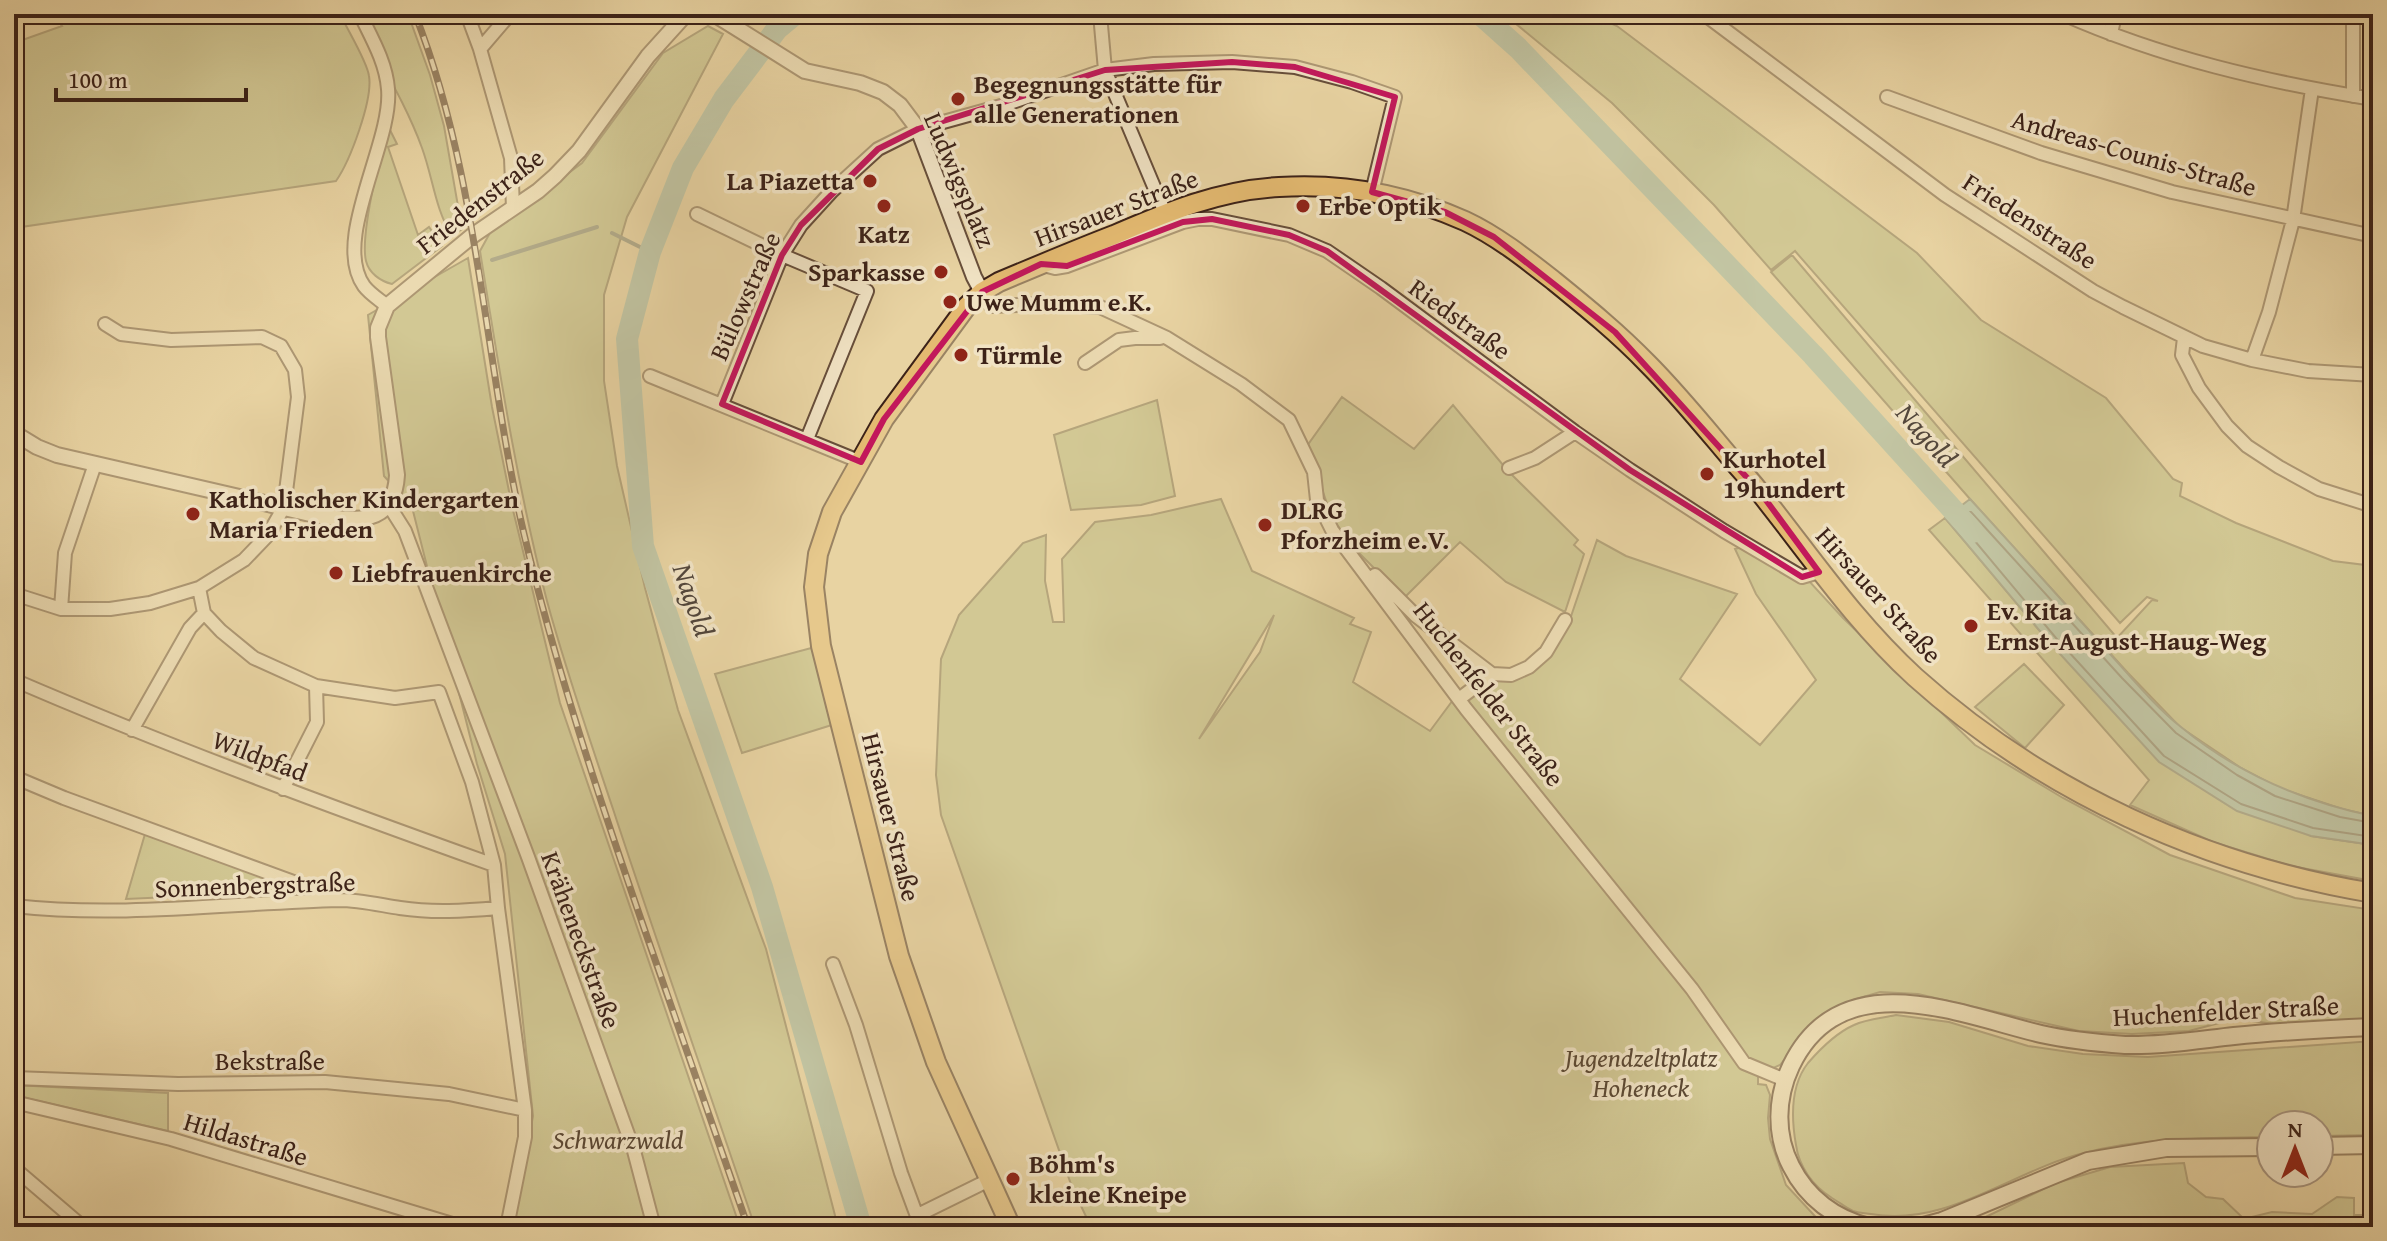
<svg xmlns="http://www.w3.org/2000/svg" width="2387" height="1241" viewBox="0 0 2387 1241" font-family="'Gentium Book Plus',serif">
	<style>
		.green { fill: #b9bb83; stroke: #7a6e4e; stroke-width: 2; fill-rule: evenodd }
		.water { fill: #97b7a7; stroke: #737b6e; stroke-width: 2 }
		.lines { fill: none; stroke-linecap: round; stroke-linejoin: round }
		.shore { stroke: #6a6c60; stroke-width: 2 }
		.stream { stroke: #737b6e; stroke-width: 4 }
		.river { stroke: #97b7a7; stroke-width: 22 }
		.minor-casing { stroke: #674e3a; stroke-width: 16 }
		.tertiary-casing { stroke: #674e3a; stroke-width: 18 }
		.secondary-casing { stroke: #3c2218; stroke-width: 20 }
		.primary-casing { stroke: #3c2218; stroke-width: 22 }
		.minor { stroke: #f0e2c3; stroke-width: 12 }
		.tertiary { stroke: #f0e2c3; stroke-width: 14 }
		.secondary { stroke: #f0e2c3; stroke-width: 16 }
		.primary { stroke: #e4ba71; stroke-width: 18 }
		.rail-casing { stroke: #3c2218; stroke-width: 7 }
		.rail { stroke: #f0e2c3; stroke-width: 4; stroke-dasharray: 12; stroke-linecap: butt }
		.marked { fill: none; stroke: #c2185b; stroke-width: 6; stroke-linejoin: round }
		.poi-dot { fill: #8f2418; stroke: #f0e2c3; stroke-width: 3 }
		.labels { text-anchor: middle; stroke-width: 7; stroke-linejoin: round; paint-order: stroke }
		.poi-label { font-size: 26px; font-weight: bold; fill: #3c2218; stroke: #f0e2c3; text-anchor: start }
		.street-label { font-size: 26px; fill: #3c2218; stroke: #f0e2c3 }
		.park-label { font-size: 26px; font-style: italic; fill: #5b4833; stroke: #f0e2c3 }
		.water-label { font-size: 28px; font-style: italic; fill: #53473c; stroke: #f0e2c3 }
	</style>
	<rect width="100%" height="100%" fill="#e8d3a2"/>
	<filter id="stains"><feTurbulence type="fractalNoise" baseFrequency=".0025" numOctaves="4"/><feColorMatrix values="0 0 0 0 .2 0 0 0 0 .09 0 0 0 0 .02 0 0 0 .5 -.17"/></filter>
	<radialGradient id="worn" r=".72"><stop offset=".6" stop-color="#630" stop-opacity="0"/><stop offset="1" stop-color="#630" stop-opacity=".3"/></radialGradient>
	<path class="green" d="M52 14H340C347 29 367 61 369 76 373 100 350 161 336 181L14 228V43L62 26Z
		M355 14H408L430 75 444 126 462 229 452 236C435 209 433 178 422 148 405 101 377 58 355 14Z
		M1504 14H1590L1617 26 1917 253 1981 320 2106 398 2173 479 2182 483 2180 496 2236 523 2333 561 2373 566V816L2342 809 2279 788 2241 768 2180 727 2128 673 1970 499 1771 272 1792 255 2117 638 2152 600 2158 601 2147 597 2120 623 1795 251 1771 270 1714 205 1612 103Z
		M708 26 723 34 627 217 604 295V381L617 466 645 588 678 710 766 949 838 1227H755C708 1087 659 949 613 809 590 740 566 671 547 601 517 486 499 368 480 251L491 231 582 163 663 53Z
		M390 130 397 144 388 147 418 235 429 227 442 246 392 284C380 281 369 273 366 261 360 236 379 158 387 131Z
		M468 258 492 407 512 506 560 703 740 1227H513L533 1116 505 854 477 764 412 507 384 476 368 315Z
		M1342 397 1414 449 1453 405 1508 471 1578 540 1574 545 1584 554 1565 612 1506 582 1460 542 1404 598 1349 543 1331 515 1307 446Z
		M1157 400 1175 496 1141 505 1071 510 1054 435Z
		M1221 499 1252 571 1354 618 1350 624 1371 632 1353 682 1430 731 1453 700 1493 678 1513 679 1538 668 1566 631 1597 540 1626 556 1737 594 1680 679 1760 745 1816 680 1756 594 1735 549 1742 547 1809 581 1843 618 1975 745 2063 798 2170 855 2295 898 2373 910V1021L2275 1024 2228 1018 2219 1023 2189 1031 2132 1034 2079 1031 1918 994 1880 992 1853 1000 1830 1012 1807 1031 1780 1065 1758 1075V1084L1766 1085 1770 1095 1768 1118 1770 1139 1786 1185 1825 1227H1091L1072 1187 941 815 936 775 941 659 959 615 1023 543 1046 535 1045 581 1053 622H1064L1062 559 1095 522 1151 515ZM1274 615 1260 652 1199 739Z
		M1945 518 2050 643 2311 836 2373 845V881L2291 866 2213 842 2130 805 2149 780 1929 530Z
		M815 647 835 724 742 753 715 674Z
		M2024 664 2064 705 2025 748 1975 707Z
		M145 834 303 891 126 899Z
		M1896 1015 1949 1022 2028 1046 2083 1054 2148 1057 2373 1041V1135L2319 1136V1125H2271V1137C2208 1138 2145 1137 2084 1153 2013 1170 1947 1228 1871 1214 1865 1213 1858 1213 1853 1211 1846 1208 1839 1202 1832 1198 1813 1186 1799 1167 1796 1145 1791 1117 1790 1086 1808 1063 1821 1048 1836 1033 1854 1025 1866 1019 1883 1018 1896 1015Z
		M14 1085 168 1093V1131L17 1096 14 1094Z
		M2184 1163 2188 1183 2206 1197 2223 1199 2244 1219 2272 1212 2312 1214 2337 1197 2354 1198V1215H2373V1227H1965L2056 1183 2110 1167Z"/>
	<path class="water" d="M1970 499C2014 547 2057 595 2101 644 2125 670 2153 705 2181 727 2238 774 2301 801 2373 816V845L2311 836 2237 811 2159 762 2050 643 1945 518Z"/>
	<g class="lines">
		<path class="shore" d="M2373 823 2340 817 2275 796 2237 775 2176 733 2122 678 1971 512H1967L1959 518V522L2056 638 2164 756 2241 804 2313 828 2373 837"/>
		<path class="stream" d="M612 233 650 252
			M492 260 597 227"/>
		<path class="river" d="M795 14 777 29 724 99 683 168 650 252 627 339 643 546 762 887 861 1227
			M1480 14 1518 48 1813 355 1973 532"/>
		<g class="minor-casing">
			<path id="minor" d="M360 14C371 37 386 62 388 89 393 142 331 240 364 286 370 294 380 300 387 306
				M467 14 480 49 511 158 513 208
				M1100 14 1105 70 1165 213
				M1704 14 1945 195 2093 291 2123 307 2203 346 2252 360 2308 371 2373 375
				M2063 14C2162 58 2267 82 2373 99
				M2353 14V96
				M2111 34 2115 14
				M480 49 510 14
				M1887 97 2041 153 2172 192 2373 236
				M697 214 782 255 867 291 807 439
				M1043 265 1055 268 1067 266 1183 222 1198 219H1212L1289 235 1327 251 1381 288 1575 432 1630 470 1724 531 1802 577 1819 572
				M982 292 991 306 1040 304 1100 307 1167 338 1241 384 1289 420 1314 472 1317 500 1332 530 1466 709 1692 989 1744 1063 1785 1080
				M2184 338 2182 355 2199 388 2227 426 2247 446 2279 467 2319 489 2373 506
				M2252 360 2269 312 2293 220 2312 89
				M1085 363 1119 340 1135 338H1160
				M650 376 861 462
				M722 404 782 255 801 225 832 191 878 149 918 129 1001 106 1105 70 1154 64 1232 62 1295 67 1352 82 1395 97 1372 192
				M1509 468 1535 458 1575 432
				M388 504 405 531 528 857 634 1151 654 1227
				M1375 575 1416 616 1492 674 1511 675 1529 667 1546 652 1565 620
				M199 588 204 613 221 631 254 658 316 686 395 698 439 692
				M14 594 61 609H110L150 603 199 588 244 560 268 535 284 507 298 397 295 370 281 346 262 337 171 340 121 334 105 324
				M61 609 65 553 95 464
				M14 680C172 748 332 807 494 865
				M439 692 472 782 494 865 498 908 525 1110V1137L507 1227
				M1459 699 1492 674
				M132 730 190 628 204 613
				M14 777 64 798 337 898
				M283 789 317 722 316 686
				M14 906C122 918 230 903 339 900 359 900 380 905 400 908 433 913 464 911 498 908
				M833 964 856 1025 901 1173 921 1227
				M14 1078 178 1084 325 1082 449 1094 525 1110
				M14 1102 171 1139 462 1227
				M14 1168 83 1227
				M14 1206 15 1227
				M918 1215 989 1180"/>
		</g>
		<g class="tertiary-casing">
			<path id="tertiary" d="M714 14 805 71 860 83 883 92 900 105 918 129 974 277 982 292
				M14 433 37 447 57 455C120 470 184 484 248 499 280 506 338 525 369 517 389 512 396 494 397 475L378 337V328L387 306 472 236 538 191 555 176 579 151 648 56 686 14"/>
		</g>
		<g class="secondary-casing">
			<path id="secondary" d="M2319 1146 2373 1145
				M1869 1227C1835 1219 1807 1198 1791 1166 1775 1135 1776 1098 1791 1066 1841 962 1958 1014 2041 1034 2068 1040 2097 1043 2125 1045 2161 1046 2198 1040 2234 1036 2280 1031 2326 1029 2373 1027
				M1920 1227 1942 1221 2088 1161 2166 1148 2271 1147"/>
		</g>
		<g class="primary-casing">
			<path id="primary" d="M1011 1227 936 1062 899 956 821 646 814 587 818 554 832 512 884 419 967 306 982 292 999 282C1037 266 1075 250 1114 235 1167 212 1220 190 1279 187 1343 183 1407 195 1465 221 1497 236 1526 259 1554 281 1586 307 1618 333 1647 363 1676 392 1702 424 1729 456 1739 469 1751 480 1761 494 1812 558 1854 621 1915 677 2043 792 2204 865 2373 893"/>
		</g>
		<use href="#minor" class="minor"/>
		<use href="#tertiary" class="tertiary"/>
		<use href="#secondary" class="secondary"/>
		<use href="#primary" class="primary"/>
		<g class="rail-casing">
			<path id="rail" d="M415 14C480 179 484 363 524 534 556 668 599 798 644 928 679 1027 713 1127 748 1227"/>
		</g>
		<use href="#rail" class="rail"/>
	</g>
	<path d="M0 0H2387V1241H0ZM1232 62 1295 67 1395 97 1372 192 1445 212 1494 237 1615 332 1760 492 1819 572 1802 577 1630 470 1327 251 1289 235 1212 219 1183 222 1067 266 1041 264 982 292 884 419 861 462 722 404 782 255 801 225 878 149 918 129 1105 70Z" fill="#e8d3a2" fill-opacity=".55" fill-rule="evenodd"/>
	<path class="marked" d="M1232 62 1295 67 1395 97 1372 192 1445 212 1494 237 1615 332 1760 492 1819 572 1802 577 1630 470 1327 251 1289 235 1212 219 1183 222 1067 266 1041 264 982 292 884 419 861 462 722 404 782 255 801 225 878 149 918 129 1105 70Z"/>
	<g class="poi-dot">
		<circle cx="958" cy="99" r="8"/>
		<circle cx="870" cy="181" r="8"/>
		<circle cx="884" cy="206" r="8"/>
		<circle cx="1303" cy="206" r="8"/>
		<circle cx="941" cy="272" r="8"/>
		<circle cx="950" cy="302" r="8"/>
		<circle cx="961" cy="355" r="8"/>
		<circle cx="1707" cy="474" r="8"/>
		<circle cx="193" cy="514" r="8"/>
		<circle cx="1265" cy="525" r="8"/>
		<circle cx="336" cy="573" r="8"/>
		<circle cx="1971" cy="626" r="8"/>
		<circle cx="1013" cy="1179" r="8"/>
	</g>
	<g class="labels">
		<g class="poi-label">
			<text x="974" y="93">Begegnungsstätte für<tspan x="974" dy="30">alle Generationen</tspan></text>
			<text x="854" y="190" text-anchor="end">La Piazetta</text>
			<text x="1319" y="215">Erbe Optik</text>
			<text x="884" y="243" text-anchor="middle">Katz</text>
			<text x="925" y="281" text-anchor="end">Sparkasse</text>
			<text x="966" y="311">Uwe Mumm e.K.</text>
			<text x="977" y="364">Türmle</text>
			<text x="1723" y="468">Kurhotel<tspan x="1723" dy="30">19hundert</tspan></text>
			<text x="209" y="508">Katholischer Kindergarten<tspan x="209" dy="30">Maria Frieden</tspan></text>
			<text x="1281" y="519">DLRG<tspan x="1281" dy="30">Pforzheim e.V.</tspan></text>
			<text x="352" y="582">Liebfrauenkirche</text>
			<text x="1987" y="620">Ev. Kita<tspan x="1987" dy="30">Ernst-August-Haug-Weg</tspan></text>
			<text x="1029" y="1173">Böhm's<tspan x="1029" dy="30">kleine Kneipe</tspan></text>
		</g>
		<g class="street-label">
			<text transform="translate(2134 153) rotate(16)" y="9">Andreas-Counis-Straße</text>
			<text transform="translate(960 180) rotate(67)" y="9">Ludwigsplatz</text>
			<text transform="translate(480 201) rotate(-38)" y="9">Friedenstraße</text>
			<text transform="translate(1116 208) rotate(-21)" y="9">Hirsauer Straße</text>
			<text transform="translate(2030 221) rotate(33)" y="9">Friedenstraße</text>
			<text transform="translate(745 296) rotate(-66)" y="9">Bülowstraße</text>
			<text transform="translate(1460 319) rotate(36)" y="9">Riedstraße</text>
			<text transform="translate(1879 595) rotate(48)" y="9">Hirsauer Straße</text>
			<text transform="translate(1489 694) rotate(52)" y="9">Huchenfelder Straße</text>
			<text transform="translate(260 756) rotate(21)" y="9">Wildpfad</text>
			<text transform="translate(891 817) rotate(76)" y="9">Hirsauer Straße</text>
			<text transform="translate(255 885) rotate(-2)" y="9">Sonnenbergstraße</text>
			<text transform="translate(581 940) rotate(70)" y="9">Kräheneckstraße</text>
			<text transform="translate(2226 1011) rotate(-3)" y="9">Huchenfelder Straße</text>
			<text x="270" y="1070">Bekstraße</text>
			<text transform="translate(246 1139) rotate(17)" y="9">Hildastraße</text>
		</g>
		<g class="park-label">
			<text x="1641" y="1067">Jugendzeltplatz<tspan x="1641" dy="30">Hoheneck</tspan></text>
			<text x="618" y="1149">Schwarzwald</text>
		</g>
		<g class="water-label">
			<text transform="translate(1927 435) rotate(48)" y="10">Nagold</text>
			<text transform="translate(694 600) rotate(71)" y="10">Nagold</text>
		</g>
	</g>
	<rect width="2387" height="1241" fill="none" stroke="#e8d3a2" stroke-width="48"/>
	<rect x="16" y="16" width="2355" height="1209" fill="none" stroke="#3c2218" stroke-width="4"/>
	<rect x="24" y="24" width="2339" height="1193" fill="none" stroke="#3c2218" stroke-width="2"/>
	<g transform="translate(2295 1149)"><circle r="38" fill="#f0e2c3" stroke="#a8957f" stroke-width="2"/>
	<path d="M0-6L14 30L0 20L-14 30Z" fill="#8f2418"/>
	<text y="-12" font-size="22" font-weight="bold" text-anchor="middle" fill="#3c2218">N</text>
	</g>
	<path d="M56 88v12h190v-12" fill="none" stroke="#3c2218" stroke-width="4"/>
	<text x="68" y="88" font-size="24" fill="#3c2218" stroke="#f0e2c3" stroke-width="6" paint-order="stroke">100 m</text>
	<rect width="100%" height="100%" filter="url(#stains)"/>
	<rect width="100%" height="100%" fill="url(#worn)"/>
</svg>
